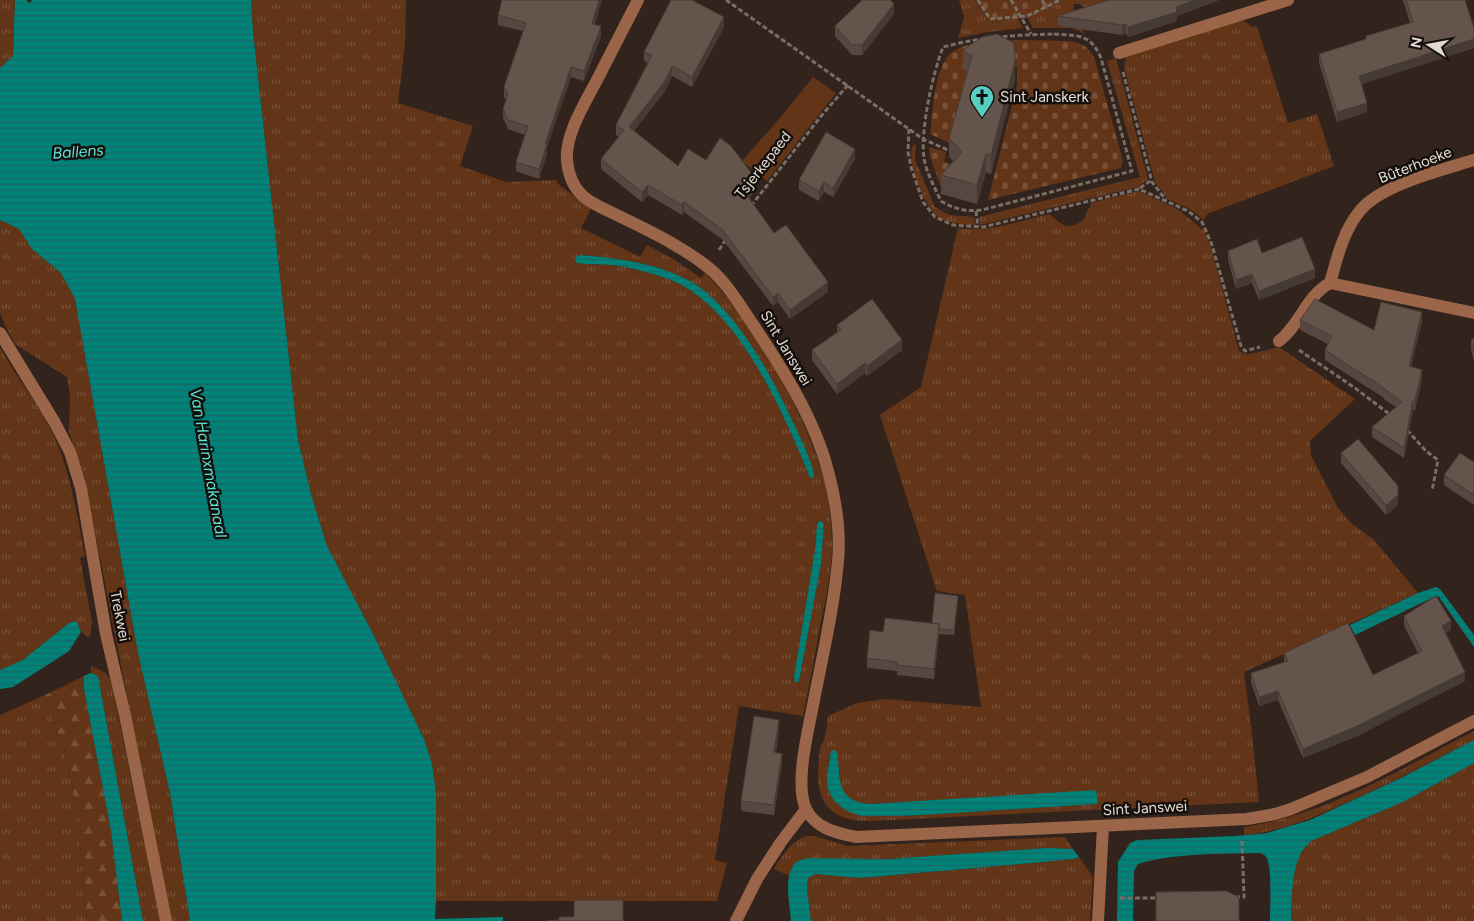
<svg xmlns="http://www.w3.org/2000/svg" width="1474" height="921" viewBox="0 0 1474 921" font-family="Figtree,sans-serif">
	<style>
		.grass { fill: url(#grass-tufts); fill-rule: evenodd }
		.forest { fill: url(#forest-firs) }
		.cemetery { fill: url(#cemetery-stones) }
		.garden { fill: #623418 }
		.water { fill: url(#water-rules) }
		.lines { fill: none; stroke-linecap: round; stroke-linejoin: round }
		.path { stroke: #796d66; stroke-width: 3; stroke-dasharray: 5 2.5; stroke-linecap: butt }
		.minor { stroke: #9a6548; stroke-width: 12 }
		.wall { fill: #564840 }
		.shaded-wall { fill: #463b34 }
		.building { fill: #64544b; stroke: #463b34 }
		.labels { text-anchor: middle; stroke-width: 5; stroke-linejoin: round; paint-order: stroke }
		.poi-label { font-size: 15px; fill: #e2d9d4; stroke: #150f0b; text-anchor: start }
		.street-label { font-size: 15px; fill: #e2d9d4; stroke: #150f0b }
		.water-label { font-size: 16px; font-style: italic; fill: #5ae3d5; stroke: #150f0b }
	</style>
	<defs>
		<pattern id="grass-tufts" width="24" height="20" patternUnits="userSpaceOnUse" patternTransform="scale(1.25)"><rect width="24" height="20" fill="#623418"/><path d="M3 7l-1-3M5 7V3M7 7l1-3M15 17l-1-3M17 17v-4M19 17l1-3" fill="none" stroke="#785139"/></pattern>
		<pattern id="forest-firs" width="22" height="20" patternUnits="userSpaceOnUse" patternTransform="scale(1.25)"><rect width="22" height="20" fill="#623418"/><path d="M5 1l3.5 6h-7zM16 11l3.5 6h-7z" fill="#785139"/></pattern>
		<pattern id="cemetery-stones" width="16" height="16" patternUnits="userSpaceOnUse" patternTransform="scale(1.25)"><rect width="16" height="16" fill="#623418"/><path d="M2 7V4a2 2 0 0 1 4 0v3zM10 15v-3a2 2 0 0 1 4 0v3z" fill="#785139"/></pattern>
		<pattern id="water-rules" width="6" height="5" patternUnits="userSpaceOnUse" patternTransform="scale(1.25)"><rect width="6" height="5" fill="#008278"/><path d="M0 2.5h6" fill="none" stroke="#1b6862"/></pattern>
	</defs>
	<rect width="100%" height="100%" fill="#32241c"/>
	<path class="grass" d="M0 0H15L13 56 0 68Z
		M251 0H406L405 45 398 103 473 126 460 166 506 182 556 180 558 184 591 209 581 228 640 257 647 245 675 260 701 278 705 273C754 322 807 416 825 483 830 505 832 528 832 551 831 576 825 601 820 626 815 656 809 686 803 716L739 706 715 860 727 863 717 901H436V793L432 764 424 739 372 632 327 546 311 494 298 440 253 32ZM580 255C616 258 651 262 684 278 742 306 795 417 814 476L809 475C783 412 739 307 671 280 652 273 631 267 612 265 600 264 589 265 577 263L576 257ZM824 524 821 564 799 681 797 683 794 680V676L815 550 817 525Z
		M959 0H975L988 21 1018 19 1023 28 988 32 958 38 964 17Z
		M1065 0H1106C1105 10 1107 25 1098 32L1101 12 1087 10 1080 4H1074L1073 16 1084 33 1072 28H1033L1028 18Z
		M1242 20 1253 27 1257 26 1288 123 1317 114 1334 166 1207 214 1204 220 1190 209 1168 199 1155 182 1124 67 1126 56Z
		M1116 58 1148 179 1138 187 980 225 979 217 1140 177 1107 61Z
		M914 144 916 145 915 160 935 207 949 215 974 217 975 225C963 225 951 223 940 218 926 210 903 157 914 144Z
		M1139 191 1179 210 1204 231 1212 251 1239 351 1244 354H1249L1279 347 1355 399 1310 441 1311 455 1338 508 1351 523 1374 540 1418 593 1244 672 1252 734 1259 802 870 821C829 822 814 800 819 762 819 757 819 751 821 746 822 742 823 743 824 739 827 732 827 724 828 716L857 703 885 699 981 707 965 595 937 591 880 415 921 387 958 228C989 233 1019 221 1049 214 1060 223 1068 233 1084 219L1087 211 1091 206 1090 203ZM831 752C850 772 825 800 870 804L1096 791 1098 804 905 816 834 802C826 784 826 770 831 752Z
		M0 220 19 229 33 249 61 273 75 299 138 653 170 793 190 921H171L84 476 69 432 70 396 67 377 15 344 4 323 0 312Z
		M0 347C16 378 40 405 54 436 71 474 77 516 85 556L80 558 92 622 90 636 87 637C81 632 79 627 74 621L69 623 23 660 0 670Z
		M91 666 106 673 111 680 160 921H143L98 676 91 673Z
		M45 695 68 762 77 818 87 921H0V715Z
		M1474 731V740C1435 760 1397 780 1357 798 1319 815 1286 831 1244 835V827C1326 815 1401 769 1474 731Z
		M1474 763V921H1291C1292 899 1291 873 1301 853 1303 849 1307 845 1311 841L1403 802Z
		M807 836H814L847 846 1065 837 1073 849 1048 848 887 859H849L792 866 790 876 774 869C783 855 790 841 807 836Z
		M1079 857 1093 877 1090 921H811L807 889 808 878 815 874 859 878 1043 862 1074 859Z"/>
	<path class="forest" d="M84 676V689L111 831 122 921H87L77 818 68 762 45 695Z"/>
	<path class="cemetery" d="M975 0H1065L1028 18 988 21Z
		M1016 40 1070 41C1083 43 1090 48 1095 60L1121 153 1123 161 1121 168 988 200 1017 86V68L1007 55 968 70 949 143 930 134C933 112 934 61 955 50 972 41 997 41 1016 40Z
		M929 147 946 152 944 162 952 164 944 195 930 157Z"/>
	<path class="garden" d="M813 77 836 93 767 181 742 161 780 118Z"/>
	<path class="water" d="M15 0H26L30 3 32 0H251L253 32 298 440 311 494 327 546 372 632 424 739 432 764 436 793V901L435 919 503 917V921H190L170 793 138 653 75 299 61 273 32 249 19 229 0 220V68L13 56Z
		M580 255C616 258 651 262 684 278 729 299 769 370 789 414 796 428 814 464 814 477L812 479 809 475C783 412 738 307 671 280 652 273 631 267 611 265 600 264 589 265 577 263L575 260 576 257Z
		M819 521H821L824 524 821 564 799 681 795 683 794 676 815 550 817 525Z
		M1436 587 1440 589 1474 635V647L1439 597 1436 596 1355 635 1350 625 1418 593Z
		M74 621 77 622 81 632 69 651 13 687 0 689V670L23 660 69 623Z
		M91 673 98 676 143 921H122L111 831 84 689V676Z
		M1474 740V763L1403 802 1311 841C1307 845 1303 849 1301 853 1291 873 1292 899 1291 921H1270C1270 907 1272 869 1267 858 1264 854 1264 855 1260 853 1225 854 1170 853 1138 864L1134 871 1133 921H1117L1118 862 1130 843 1138 840 1236 836 1267 833 1310 820 1399 779Z
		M834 750 837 752C841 779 835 801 870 804L1096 790 1098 804 905 816H861L847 811 834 801 828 789 827 776 831 751Z
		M1048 848 1073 849 1079 857 1074 859 1043 862 859 878 815 874 808 878 807 889 811 921H791C790 905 784 880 793 866 795 861 802 860 806 858L887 859Z"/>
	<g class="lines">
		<path class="path" d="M726 0 923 139 950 151
			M978 0 990 19 1027 16 1060 0
			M1011 0 1031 34
			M1042 0 1046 7
			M1054 34C1078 36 1090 33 1101 58L1132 171 982 210C967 212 954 209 941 201 935 188 926 172 924 158 920 130 933 73 943 47 980 37 1016 35 1054 34Z
			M1123 72 1152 182 1166 200
			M909 129 908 152 911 167 923 202 935 217 953 225 983 227 1139 189 1188 211 1202 222 1212 245 1241 346 1245 351 1260 347
			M1140 188 1152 180
			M751 206 822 115 848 85
			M976 211 978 227
			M719 250 726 239
			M1299 350 1355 388 1392 416
			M1407 430 1426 451 1438 460 1432 491
			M1235 897H1244L1242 840
			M1120 898H1159"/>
		<path class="minor" d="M638 0C625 25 612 51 599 76 587 100 565 133 567 160 568 173 573 187 583 196 594 206 610 211 623 218 653 233 683 247 709 268 726 282 738 302 750 320 781 366 814 417 828 471 836 501 841 530 838 561 834 607 823 654 814 700 809 727 794 784 806 809 816 829 837 833 856 837L1247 819 1275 814 1291 809 1367 777 1474 721
			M1119 53 1288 0
			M1330 283C1337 258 1343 232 1359 212 1379 185 1442 170 1474 160
			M0 333 55 423 70 452 81 488 106 634 125 715 166 921
			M1279 341C1300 325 1306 296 1330 283L1474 313
			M736 921 757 879 781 842 806 809
			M1098 921 1103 826"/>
	</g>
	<path class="wall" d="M1109 0H1219L1177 16V21L1128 37 1126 33 1122 35 1058 26V16Z
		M1403 0H1465L1474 48 1361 84 1367 112 1337 122 1319 63V54L1366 39V36L1410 23Z
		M894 14 862 55H852L835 36V26Z
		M498 15 595 25 601 36 584 81 571 77 547 147V154L539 179 516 171V162L525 135 508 129 503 118V109L506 100 504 97V87L523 31 498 25Z
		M724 27 692 87 672 76 665 91 634 131 678 166 706 160 756 189 749 198 774 233 828 292 790 319 778 302 773 306 723 240 684 212 682 215 648 195 642 202 601 169V159L619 137 616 135V125L648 63 644 61V52Z
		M963 50 1015 79 991 174 986 172 977 204 941 194V175L953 161 949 157V138L967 71 963 68Z
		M855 159 833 197 824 192 819 201 799 190V180Z
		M1228 251 1262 253 1315 278 1259 300 1252 283 1236 289 1228 260Z
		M1300 320 1374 330 1422 322 1411 367 1422 380 1415 410H1413L1404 458 1372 437V427L1396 407 1384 399V398L1325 360V350L1328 344 1300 330Z
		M837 325 902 350 867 376 865 373 837 394 812 360V350L837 332Z
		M1471 339H1474V361L1471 349Z
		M1341 453 1398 505 1386 515 1341 463Z
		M1474 462V505L1444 485V475Z
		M958 601 954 635 939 634 934 679 897 675V671L867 668V658L883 632 932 623Z
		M1404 616 1451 630 1446 633 1465 681 1357 736 1303 758 1278 700 1259 706 1251 682V673L1284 662V653L1373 675 1418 653 1404 626Z
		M779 730 776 752 782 764 774 815 741 811V801Z"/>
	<path class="shaded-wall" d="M599 0H602L592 34V24Z
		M1195 0H1219L1177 16V21L1128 37V27Z
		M894 4V14L862 55V45Z
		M724 17V27L692 87V77Z
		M1126 24V33L1122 35V25Z
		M601 26V36L584 81V71Z
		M1474 39V48L1359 85V76Z
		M1015 61V79L991 174V155Z
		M672 66V76L665 91 629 137V127Z
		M571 67V77L547 147V154L539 179V169L545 144Z
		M1367 103V112L1337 122V112Z
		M855 149V159L833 197V188Z
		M986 154V172L977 204V185Z
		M756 179V189L746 203V194Z
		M824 182V192L819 201V191Z
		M648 185V195L642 202V192Z
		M684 202V212L682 215V205Z
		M1315 269V278L1259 300V291Z
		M1252 274V283L1236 289V280Z
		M828 282V292L790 319V310Z
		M778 293V302L773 306V297Z
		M1422 312V322L1409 376V366Z
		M902 340V350L867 376V366Z
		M865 363V373L837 394V384Z
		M1422 370V380L1415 410V400Z
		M1413 400V410L1404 458V448Z
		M1398 495V505L1386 515V505Z
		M1451 621V630L1442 635V626Z
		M939 624V634L934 679V669Z
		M1465 672V681L1357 736 1303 758V749Z
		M1278 691V700L1259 706V697Z
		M779 720V730L774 762V752Z
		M782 754V764L774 815V805Z"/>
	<path class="building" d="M502 0H599L592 24 601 26 584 71 571 67 545 144H547L539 169 516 162 528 126 508 120 503 109 508 94 504 87 526 23 498 15Z
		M671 0H692L724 17 692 77 672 66 665 81 629 127 678 166 688 149 706 160 720 138 731 146 756 179 746 194 774 233 786 225 828 282 790 310 778 293 773 297 723 230 684 202 682 205 648 185 642 192 601 159 624 130 616 125 652 55 644 52Z
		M862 0H890L894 4 862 45H852L835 26Z
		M1109 0H1195L1176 7 1177 12 1128 27 1126 24 1122 25 1058 16Z
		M1406 0H1465L1474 28V39L1359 76 1367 103 1337 112 1319 54 1366 39V36L1413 22Z
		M997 34 1014 43 1015 61 991 155 986 154 977 185 941 175 962 152 949 138 972 56 963 50 982 37Z
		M826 132 855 149 833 188 824 182 819 191 799 180Z
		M1302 237 1315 269 1259 291 1252 274 1236 280 1228 251 1257 239 1262 253Z
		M872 299 902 340 867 366 865 363 837 384 812 350 841 330 837 325Z
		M1315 299 1374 330 1381 302 1422 312 1409 366 1422 370 1415 400H1413L1404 448 1372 427 1402 402 1384 389V388L1325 350 1332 336 1300 320Z
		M1471 339H1474V351Z
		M1358 439 1398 486V495L1386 505 1341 453Z
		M1460 453 1474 462V495L1444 475Z
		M935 593 958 596 954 630 939 629V624L932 623Z
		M1436 596 1451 621 1442 626 1465 672 1357 726 1303 749 1278 691 1259 697 1251 673 1288 661 1284 653 1348 623 1373 675 1422 651 1404 616Z
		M885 618 939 624 934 669 897 665V662L867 658 870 630 883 632Z
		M754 716 779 720 774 752 782 754 774 805 741 801Z
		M1226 891 1239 897V921H1156V892Z
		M574 900H623V921H546L559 920V917H574Z"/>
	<defs>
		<g id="church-pin" transform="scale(1.25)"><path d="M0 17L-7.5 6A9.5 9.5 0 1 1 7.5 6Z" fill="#57cec1" stroke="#150f0b"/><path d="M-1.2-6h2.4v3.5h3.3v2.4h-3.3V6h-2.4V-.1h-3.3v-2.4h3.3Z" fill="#111"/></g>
	</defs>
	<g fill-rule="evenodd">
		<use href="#church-pin" x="982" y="97"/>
	</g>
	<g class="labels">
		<g class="poi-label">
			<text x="1000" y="102">Sint Janskerk</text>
		</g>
		<g class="street-label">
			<text transform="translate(763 165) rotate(-52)" y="5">Tsjerkepaed</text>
			<text transform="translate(1415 165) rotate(-21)" y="5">Bûterhoeke</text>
			<text transform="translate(786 348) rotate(59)" y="5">Sint Janswei</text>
			<text transform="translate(120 616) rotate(79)" y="5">Trekwei</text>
			<text transform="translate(1145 808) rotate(-3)" y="5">Sint Janswei</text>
		</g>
		<g class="water-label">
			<text transform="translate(78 151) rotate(-4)" y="6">Ballens</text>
			<text transform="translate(209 463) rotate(80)" y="6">Van Harinxmakanaal</text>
		</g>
	</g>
	<g transform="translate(1429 45) rotate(281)" stroke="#150f0b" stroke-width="4" paint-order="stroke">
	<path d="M0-4L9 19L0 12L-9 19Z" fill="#e2d9d4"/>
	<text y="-8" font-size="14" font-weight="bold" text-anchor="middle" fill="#e2d9d4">N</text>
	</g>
</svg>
